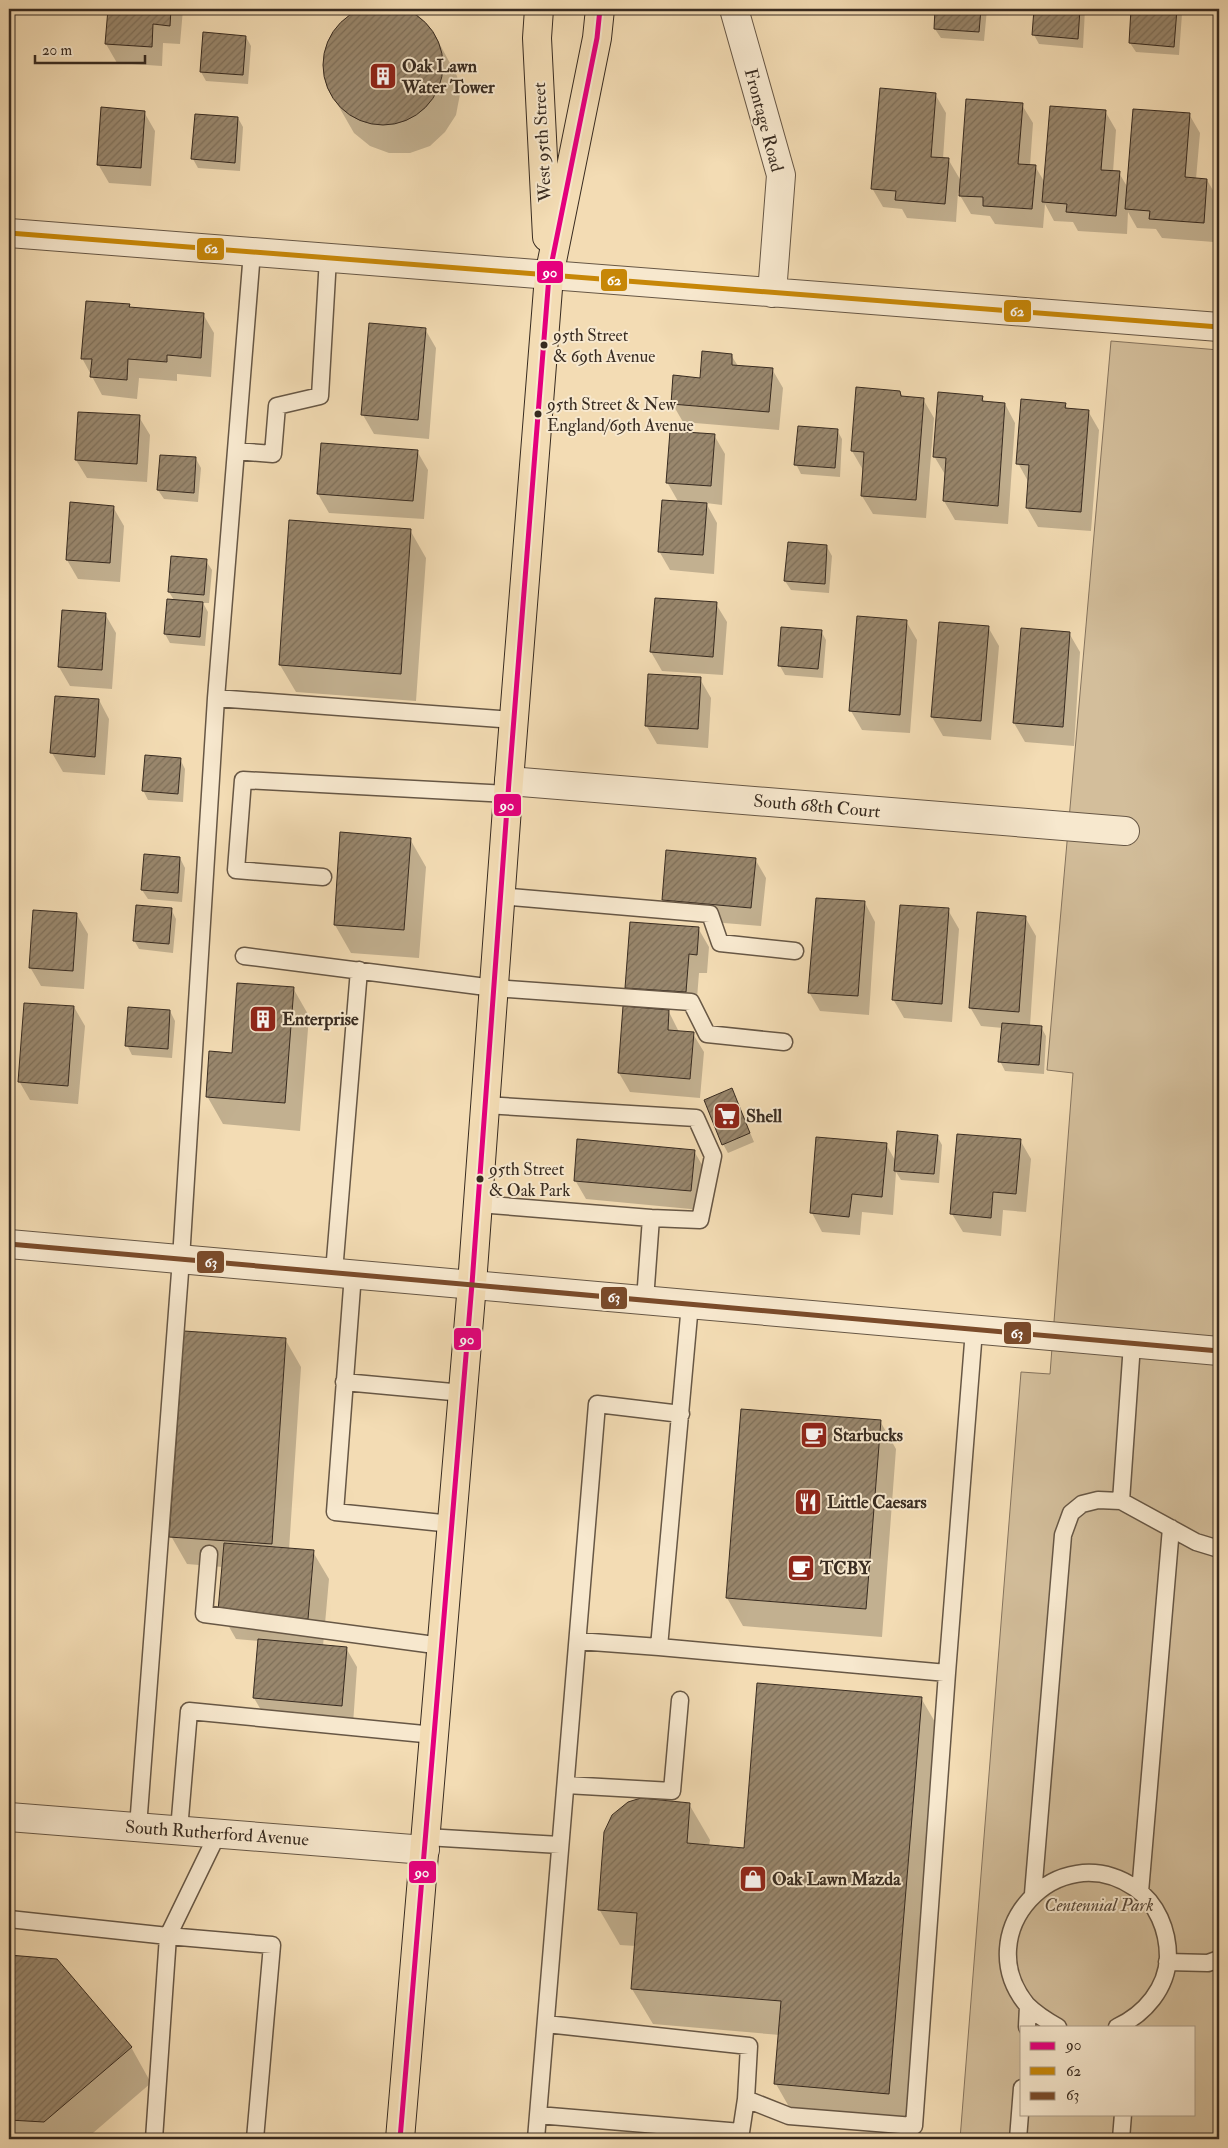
<svg xmlns="http://www.w3.org/2000/svg" width="1228" height="2148" viewBox="0 0 1228 2148" font-family="'IM FELL Double Pica',serif">
	<style>
		.green { fill: #d3be9b; stroke: #86745e; fill-rule: evenodd }
		.shadow { fill: #0003 }
		.building { fill: url(#building-hatch); stroke: #382b20 }
		.lines { fill: none; stroke-linecap: round; stroke-linejoin: round }
		.lane-casing { stroke: #675745; stroke-width: 19 }
		.street-casing { stroke: #675745; stroke-width: 30 }
		.primary-casing { stroke: #382b20; stroke-width: 30 }
		.lane { stroke: #f7e8ce; stroke-width: 16 }
		.street { stroke: #f7e8ce; stroke-width: 28 }
		.primary { stroke: #f3dcb4; stroke-width: 28 }
		.bus-1-casing { stroke: #f7e8ce; stroke-width: 9 }
		.bus-2-casing { stroke: #f7e8ce; stroke-width: 9 }
		.bus-3-casing { stroke: #f7e8ce; stroke-width: 9 }
		.bus-1 { stroke: #e5007d; stroke-width: 5 }
		.bus-2 { stroke: #c78708; stroke-width: 5 }
		.bus-3 { stroke: #7a4b2a; stroke-width: 5 }
		.bus-dot { fill: #382b20; stroke: #f7e8ce; stroke-width: 2 }
		.labels { text-anchor: middle; stroke-width: 4; stroke-linejoin: round; paint-order: stroke }
		.bus-label { font-size: 17px; fill: #382b20; stroke: #f7e8ce; text-anchor: start }
		.poi-label { font-size: 18px; font-weight: bold; fill: #382b20; stroke: #f7e8ce; text-anchor: start }
		.street-label { font-size: 18px; fill: #382b20; stroke: #f7e8ce }
		.park-label { font-size: 18px; font-style: italic; fill: #574839; stroke: #f7e8ce }
		.line-badge { stroke: #f7e8ce; stroke-width: 2 }
		.badge-label { font-size: 14px; text-anchor: middle; font-weight: bold; fill: #fff }
	</style>
	<defs>
		<pattern id="building-hatch" width="6" height="6" patternUnits="userSpaceOnUse" patternTransform="scale(1.25)"><rect width="6" height="6" fill="#99876d"/><path d="M-1 1l2-2M0 6l6-6M5 7l2-2" fill="none" stroke="#7e6f59"/></pattern>
	</defs>
	<rect width="100%" height="100%" fill="#f3dcb4"/>
	<filter id="stains"><feTurbulence type="fractalNoise" baseFrequency=".004" numOctaves="4"/><feColorMatrix values="0 0 0 0 .2 0 0 0 0 .09 0 0 0 0 .02 0 0 0 .5 -.17"/></filter>
	<radialGradient id="worn" r=".72"><stop offset=".6" stop-color="#630" stop-opacity="0"/><stop offset="1" stop-color="#630" stop-opacity=".3"/></radialGradient>
	<path class="green" d="M1111 341 1219 350V2139H960L1021 1372 1050 1374 1073 1073 1047 1070ZM1022 2027H1194V2114H1022Z"/>
	<path class="shadow" d="M109 9H183L180 44 163 43 162 66 117 63 106 44Z
		M362 9H405L419 16 432 30 457 76 460 94 456 115 445 132 430 146 410 153H389L370 146 354 133 327 86 323 66 326 47 334 30 348 16Z
		M937 9H987L984 41 941 38 935 29Z
		M1036 9H1085L1083 48 1039 44 1034 35Z
		M1132 9H1179L1182 14 1179 55 1136 52 1130 43Z
		M246 37 251 46 248 84 206 81 201 72Z
		M935 94 946 113 943 159H948L961 181 1022 105 1033 123 1030 166H1035L1045 183 1105 111 1116 130 1113 172 1119 173 1128 188 1189 114 1200 133 1196 179 1207 180 1218 199 1214 242 1162 238 1156 229 1137 228 1128 212 1127 234 1078 231 1073 222 1054 221 1045 204 1043 228 995 224 990 216 971 214 958 192 956 222 907 218 902 209 883 207 872 188Z
		M144 112 155 131 151 186 109 183 98 164Z
		M238 118 243 127 240 171 198 168 193 159Z
		M129 305 131 308 203 314 214 333 211 377 177 374V381L139 378 137 399 102 395 82 358Z
		M425 329 436 348 429 439 374 434 363 415Z
		M731 355 738 366 772 369 783 388 779 430 683 422 672 403Z
		M900 392 903 397 923 399 934 418 926 518 873 514 862 496 863 470 852 451Z
		M982 397 985 403 1005 404 1015 423 1008 524 955 520 944 501 946 476 934 456Z
		M1065 404 1068 410 1088 411 1099 430 1091 531 1038 527 1027 508 1029 483 1018 463Z
		M139 417 150 435 147 482 87 478 76 460Z
		M837 430 842 439 840 477 801 474 796 464Z
		M714 435 725 454 722 505 706 503 717 523 714 574 670 570 659 551 679 503 667 482Z
		M417 451 428 470 424 519 329 513 318 494Z
		M196 459 201 468 198 502 164 499 158 490Z
		M113 507 124 526 120 582 78 579 67 560Z
		M410 530 426 558 416 701 296 692 280 665Z
		M827 547 832 556 829 593 791 590 785 581Z
		M206 561 212 570 209 603H203L208 612 205 646 170 643 165 634 174 600 169 592Z
		M716 604 727 622 723 675 662 671 651 652Z
		M105 614 116 633 112 689 70 686 59 667Z
		M906 621 917 640 910 733 862 730 851 711Z
		M988 627 999 646 991 740 943 736 932 717Z
		M821 631 826 640 823 678 785 675 780 666Z
		M1069 633 1080 652 1074 746 1025 742 1014 723Z
		M700 679 711 698 708 748 657 744 646 725Z
		M99 700 109 719 105 775 63 772 52 753Z
		M180 759 185 769 183 802 148 800 143 790Z
		M410 839 426 867 419 958 351 953 335 925Z
		M667 851 755 859 766 878 761 926 674 919 663 900Z
		M180 858 185 868 182 902 148 899 142 890Z
		M865 903 875 922 869 1015 820 1011 809 992Z
		M171 909 176 919 173 953 139 949 134 940Z
		M948 910 959 929 952 1022 904 1018 893 999Z
		M77 915 88 934 84 989 41 986 30 967Z
		M1025 917 1036 936 1030 1026 1041 1027 1046 1036 1044 1074 1005 1071 1000 1061 1003 1028 981 1026 970 1007Z
		M698 928 709 947 707 973H699L696 1011 667 1008 679 1032 693 1034 704 1052 700 1098 630 1092 619 1073 638 1009 626 987Z
		M293 988 309 1016 300 1131 223 1124 207 1096 233 1054Z
		M74 1007 85 1026 78 1104 30 1100 19 1081Z
		M170 1011 175 1021 172 1058 132 1055 127 1045Z
		M732 1090 754 1142 728 1153 723 1144Z
		M937 1136 942 1145 939 1183 901 1180 896 1172 893 1215 862 1212 860 1235 822 1232 812 1213 886 1144 896 1162Z
		M1020 1140 1031 1159 1026 1212 1003 1210 1001 1236 963 1232 952 1214Z
		M694 1151 705 1170 701 1210 586 1199 575 1180Z
		M285 1339 301 1367 289 1550 313 1552 329 1579 323 1646 346 1648 357 1667 353 1724 265 1717 254 1698 259 1641 236 1639 220 1611 223 1567 187 1564 171 1536Z
		M880 1421 896 1449 882 1637 743 1626 727 1598Z
		M921 1698 942 1734 909 2129 796 2119 776 2084 780 2035 653 2024 632 1989 636 1946 620 1945 599 1909 689 1804 710 1840 709 1846 745 1849Z
		M9 1956 56 1960 131 2047 151 2083 86 2139H9Z"/>
	<path class="building" d="M323 65a60 60 0 1 1 120 0a60 60 0 1 1-120 0Z
		M108 9H171L170 26 153 24 152 47 105 44Z
		M935 9H981L979 32 934 29Z
		M1034 9H1080L1078 39 1032 35Z
		M1131 9H1177L1174 47 1129 43Z
		M203 32 246 36 243 75 200 72Z
		M880 88 936 93 931 157 949 158 945 204 895 200 896 191 871 189Z
		M966 99 1023 103 1018 164 1036 165 1032 209 983 206V197L959 196Z
		M1050 106 1106 110 1101 170 1120 171 1116 216 1066 212 1067 204 1042 202Z
		M101 107 145 111 141 168 97 165Z
		M1133 109 1190 113 1185 177 1207 179 1204 223 1149 219 1150 211 1125 209Z
		M195 114 238 117 235 163 191 159Z
		M86 301 130 304 129 307 204 313 201 358 167 355V362L128 359 127 380 90 377 92 359H81Z
		M369 323 426 328 418 420 361 415Z
		M702 351 732 354V365L773 368 769 412 671 404 673 375 700 378Z
		M856 387 900 391 901 396 924 398 916 500 861 496 864 452 851 451Z
		M938 392 983 396 982 401 1005 403 998 506 943 501 946 458 933 457Z
		M1021 399 1066 403 1065 408 1089 410 1081 512 1026 508 1029 465 1016 464Z
		M78 412 140 415 137 464 75 460Z
		M798 426 838 429 835 468 794 465Z
		M670 431 715 434 711 486 666 483Z
		M321 443 418 450 413 501 317 494Z
		M160 455 196 457 194 493 157 490Z
		M662 500 707 503 703 555 658 552Z
		M70 502 114 506 110 563 66 560Z
		M289 520 411 529 401 674 279 665Z
		M788 542 827 545 825 584 784 581Z
		M171 556 207 559 204 595 168 592Z
		M655 598 717 602 713 657 650 652Z
		M167 599 203 602 200 637 164 634Z
		M62 610 106 613 102 670 58 667Z
		M857 616 907 620 900 715 849 711Z
		M939 622 989 626 981 721 931 717Z
		M781 627 822 630 818 669 778 666Z
		M1021 628 1070 632 1063 727 1013 723Z
		M648 674 701 677 698 729 645 726Z
		M55 696 99 699 95 757 50 753Z
		M145 755 181 758 178 794 142 791Z
		M340 832 411 838 404 930 334 925Z
		M666 850 756 858 751 908 662 900Z
		M144 854 180 857 178 893 141 890Z
		M816 898 865 901 858 996 808 993Z
		M136 905 172 908 169 944 133 941Z
		M900 905 949 908 942 1004 892 1000Z
		M33 910 77 913 73 971 29 968Z
		M977 912 1026 916 1019 1012 969 1008Z
		M630 922 699 927 697 955 689 954 686 992 625 988Z
		M237 983 294 987 285 1103 206 1097 209 1051 232 1053Z
		M24 1003 74 1006 68 1086 18 1082Z
		M623 1006 669 1010 668 1030 694 1032 690 1079 618 1073Z
		M128 1007 170 1010 168 1049 125 1046Z
		M1002 1023 1042 1026 1039 1065 998 1062Z
		M732 1088 750 1133 722 1145 704 1100Z
		M897 1131 938 1135 934 1174 894 1171Z
		M957 1134 1021 1139 1016 1194 993 1192 991 1218 950 1214Z
		M816 1137 887 1143 882 1197 852 1194 849 1217 810 1213Z
		M577 1139 695 1150 691 1191 574 1181Z
		M184 1331 286 1338 272 1544 169 1537Z
		M741 1409 881 1420 866 1609 726 1598Z
		M224 1543 314 1550 308 1619 218 1611Z
		M258 1639 347 1647 342 1706 253 1698Z
		M757 1683 922 1697 889 2094 774 2084 781 2001 631 1989 637 1913 598 1910 604 1832 612 1815 628 1802 641 1798 690 1803 687 1843 744 1848Z
		M9 1955 57 1959 132 2047 44 2122 9 2120Z"/>
	<g class="lines">
		<g class="lane-casing">
			<path id="lane" d="M236 451 273 454 277 406 320 396 328 258
				M216 698 514 720
				M323 877 236 870 243 780 508 794
				M500 896 710 914 720 943 795 951
				M244 956 494 988 691 1002 707 1034 784 1042
				M485 1105 696 1118 713 1156 700 1220 651 1218 645 1300
				M478 1204 651 1218
				M334 1272 359 970
				M353 1274 335 1512 452 1524
				M690 1304 659 1647 947 1673 974 1330
				M344 1382 463 1393
				M1121 1501 1132 1344
				M209 1554 204 1614 442 1646
				M578 1641 659 1647
				M566 1785 672 1791 680 1700
				M138 1827 181 1259 216 698 252 252
				M179 1830 189 1711 434 1735
				M426 1837 560 1845
				M1140 1892 1171 1528
				M1033 1894 1063 1535 1071 1513 1082 1504 1098 1500 1121 1501 1196 1542 1219 1549
				M9 1919 168 1936 218 1833
				M1167 1962 1208 1963 1219 1959
				M546 2024 749 2046 746 2099 789 2116 914 2126 947 1673
				M1027 2027 1028 2006
				M1058 2027C1047 2021 1036 2014 1027 2005 968 1933 1057 1835 1135 1888 1157 1903 1168 1930 1168 1957 1167 1988 1145 2014 1117 2027
				M538 2115 741 2132 746 2099
				M154 2139 168 1936 272 1945 255 2139
				M536 2139 597 1404 681 1414
				M1018 2139 1022 2088
				M1121 2139 1123 2114"/>
		</g>
		<g class="street-casing">
			<path id="street" d="M734 9 781 175 772 293
				M9 233 1219 327
				M509 781 1125 831
				M9 1244 1219 1351
				M9 1817 425 1850"/>
		</g>
		<g class="primary-casing">
			<path id="primary" d="M539 9 537 38 547 237
				M400 2139 472 1284 509 781 549 276 597 38 600 9"/>
		</g>
		<use href="#lane" class="lane"/>
		<use href="#street" class="street"/>
		<use href="#primary" class="primary"/>
		<g class="bus-1-casing">
			<path id="bus-1" d="M400 2139 472 1284 509 781 549 276 597 38 600 9"/>
		</g>
		<g class="bus-2-casing">
			<path id="bus-2" d="M9 233 1219 327"/>
		</g>
		<g class="bus-3-casing">
			<path id="bus-3" d="M9 1244 1219 1351"/>
		</g>
		<use href="#bus-1" class="bus-1"/>
		<use href="#bus-2" class="bus-2"/>
		<use href="#bus-3" class="bus-3"/>
	</g>
	<defs>
		<g id="building-square" transform="scale(1.4375)"><rect x="-9" y="-9" width="18" height="18" rx="4" fill="#8f2418" stroke="#f7e8ce"/><path d="M-4-6H4V6H1V3H-1V6H-4ZM-2.5-4.3h1.7v1.8h-1.7ZM.8-4.3h1.7v1.8H.8ZM-2.5-1h1.7V.8h-1.7ZM.8-1h1.7V.8H.8Z" fill="#fff"/></g>
		<g id="supermarket-square" transform="scale(1.4375)"><rect x="-9" y="-9" width="18" height="18" rx="4" fill="#8f2418" stroke="#f7e8ce"/><path d="M-6-5.5h2.5l.6 2H6L4.5 2H-2.5L-4.4-4H-6ZM-1.5 3.2a1.3 1.3 0 1 0 .1 0ZM3 3.2a1.3 1.3 0 1 0 .1 0Z" fill="#fff"/></g>
		<g id="cafe-square" transform="scale(1.4375)"><rect x="-9" y="-9" width="18" height="18" rx="4" fill="#8f2418" stroke="#f7e8ce"/><path d="M-5.5-4.5H6V0H3Q3 3.5 0 3.5H-2.5Q-5.5 3.5-5.5 0ZM3-3.2v2h1.7v-2ZM-6 4.5H4V6H-6Z" fill="#fff"/></g>
		<g id="restaurant-square" transform="scale(1.4375)"><rect x="-9" y="-9" width="18" height="18" rx="4" fill="#8f2418" stroke="#f7e8ce"/><path d="M-5-6h1v4h1v-4h1v4h1v-4h1v5L-1.5 .5V6h-2V.5L-5-1ZM5-6V6H3V1.5H1.5Q1.5-4 5-6Z" fill="#fff"/></g>
		<g id="shop-square" transform="scale(1.4375)"><rect x="-9" y="-9" width="18" height="18" rx="4" fill="#8f2418" stroke="#f7e8ce"/><path d="M-5-2.5h2.3a2.7 3.5 0 0 1 5.4 0H5L5.5 6h-11ZM-1.5-2.5h3a1.5 2.3 0 0 0-3 0Z" fill="#fff"/></g>
	</defs>
	<g fill-rule="evenodd">
		<use href="#building-square" x="383" y="76"/>
		<use href="#building-square" x="263" y="1019"/>
		<use href="#supermarket-square" x="727" y="1116"/>
		<use href="#cafe-square" x="814" y="1435"/>
		<use href="#restaurant-square" x="808" y="1502"/>
		<use href="#cafe-square" x="801" y="1568"/>
		<use href="#shop-square" x="753" y="1879"/>
	</g>
	<g class="bus-dot">
		<circle cx="544" cy="345" r="4.5"/>
		<circle cx="538" cy="414" r="4.5"/>
		<circle cx="480" cy="1179" r="4.5"/>
	</g>
	<g class="labels">
		<g class="bus-label">
			<text x="553" y="341">95th Street<tspan x="553" dy="21">&amp; 69th Avenue</tspan></text>
			<text x="547" y="410">95th Street &amp; New<tspan x="547" dy="21">England/69th Avenue</tspan></text>
			<text x="489" y="1175">95th Street<tspan x="489" dy="21">&amp; Oak Park</tspan></text>
		</g>
		<g class="poi-label">
			<text x="402" y="72">Oak Lawn<tspan x="402" dy="21">Water Tower</tspan></text>
			<text x="282" y="1025">Enterprise</text>
			<text x="746" y="1122">Shell</text>
			<text x="833" y="1441">Starbucks</text>
			<text x="827" y="1508">Little Caesars</text>
			<text x="820" y="1574">TCBY</text>
			<text x="772" y="1885">Oak Lawn Mazda</text>
		</g>
		<g class="street-label">
			<text transform="translate(764 120) rotate(75)" y="6">Frontage Road</text>
			<text transform="translate(542 142) rotate(-93)" y="6">West 95th Street</text>
			<text transform="translate(817 806) rotate(5)" y="6">South 68th Court</text>
			<text transform="translate(217 1833) rotate(4)" y="6">South Rutherford Avenue</text>
		</g>
		<g class="park-label">
			<text x="1099" y="1911">Centennial Park</text>
		</g>
	</g>
	<g class="line-badge">
		<rect x="196" y="237" width="29" height="24" rx="5" fill="#c78708"/>
		<rect x="536" y="260" width="28" height="24" rx="5" fill="#e5007d"/>
		<rect x="600" y="268" width="28" height="24" rx="5" fill="#c78708"/>
		<rect x="1003" y="299" width="29" height="24" rx="5" fill="#c78708"/>
		<rect x="493" y="793" width="29" height="24" rx="5" fill="#e5007d"/>
		<rect x="196" y="1250" width="29" height="24" rx="5" fill="#7a4b2a"/>
		<rect x="600" y="1286" width="28" height="24" rx="5" fill="#7a4b2a"/>
		<rect x="1003" y="1321" width="29" height="24" rx="5" fill="#7a4b2a"/>
		<rect x="453" y="1327" width="29" height="24" rx="5" fill="#e5007d"/>
		<rect x="408" y="1860" width="29" height="24" rx="5" fill="#e5007d"/>
	</g>
	<g class="badge-label">
		<text x="211" y="253">62</text>
		<text x="550" y="277">90</text>
		<text x="614" y="285">62</text>
		<text x="1017" y="316">62</text>
		<text x="507" y="810">90</text>
		<text x="211" y="1267">63</text>
		<text x="614" y="1302">63</text>
		<text x="1017" y="1338">63</text>
		<text x="467" y="1344">90</text>
		<text x="422" y="1877">90</text>
	</g>
	<rect width="1228" height="2148" fill="none" stroke="#f3dcb4" stroke-width="30"/>
	<rect x="10" y="10" width="1208" height="2128" fill="none" stroke="#382b20" stroke-width="2.5"/>
	<rect x="15" y="15" width="1198" height="2118" fill="none" stroke="#382b20"/>
	<rect x="1020" y="2026" width="175" height="90" fill="#f7e8ce" stroke="#ab9c88"/>
	<rect x="1030" y="2042" width="25" height="8" fill="#e5007d" stroke="#ab9c88"/>
	<text x="1066" y="2050" font-size="15" fill="#382b20">90</text>
	<rect x="1030" y="2067" width="25" height="8" fill="#c78708" stroke="#ab9c88"/>
	<text x="1066" y="2076" font-size="15" fill="#382b20">62</text>
	<rect x="1030" y="2092" width="25" height="8" fill="#7a4b2a" stroke="#ab9c88"/>
	<text x="1066" y="2100" font-size="15" fill="#382b20">63</text>
	<path d="M35 55v8h110v-8" fill="none" stroke="#382b20" stroke-width="2.5"/>
	<text x="42" y="55" font-size="15" fill="#382b20" stroke="#f7e8ce" stroke-width="4" paint-order="stroke">20 m</text>
	<rect width="100%" height="100%" filter="url(#stains)"/>
	<rect width="100%" height="100%" fill="url(#worn)"/>
</svg>
